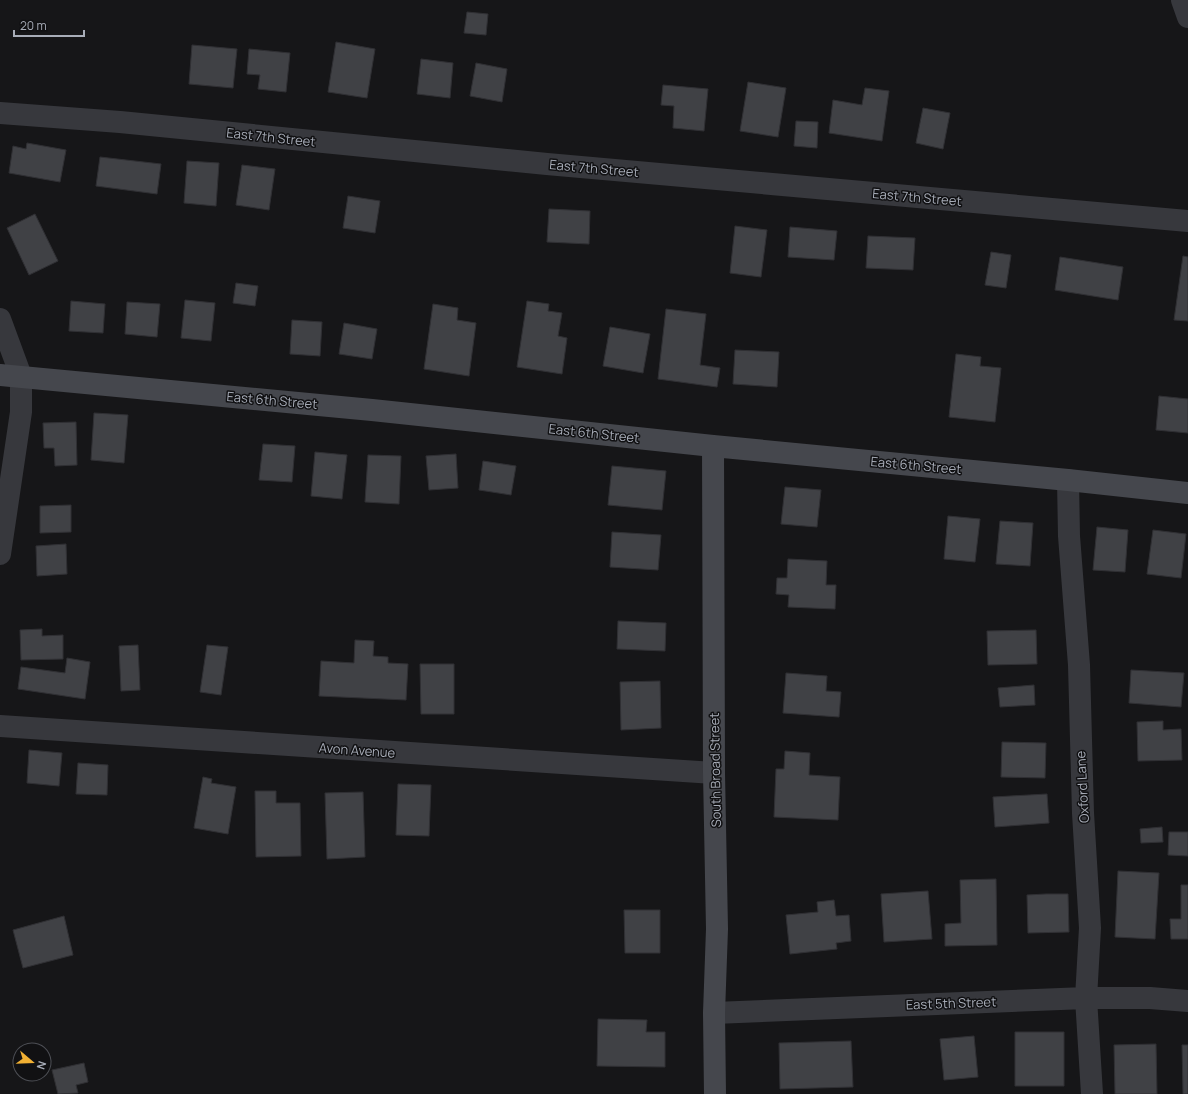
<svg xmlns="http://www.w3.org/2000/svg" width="1188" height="1094" viewBox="0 0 1188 1094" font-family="Manrope,sans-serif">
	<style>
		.building { fill: #404145; stroke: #303034 }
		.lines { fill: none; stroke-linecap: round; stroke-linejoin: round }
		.street { stroke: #37383d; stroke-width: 22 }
		.secondary { stroke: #45474d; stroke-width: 22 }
		.labels { text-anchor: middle; stroke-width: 3; stroke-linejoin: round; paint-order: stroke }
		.street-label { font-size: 13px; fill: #a8adb8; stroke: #111113 }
	</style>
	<rect width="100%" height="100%" fill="#161618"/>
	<path class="building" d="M467 12 488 14 486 35 464 33Z
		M336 42 375 49 367 98 328 92Z
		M192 45 237 49 233 88 189 84Z
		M249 49 290 53 286 92 258 89 260 75 247 74Z
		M421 59 453 63 450 98 417 94Z
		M476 63 507 69 502 102 470 96Z
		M748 82 786 88 778 137 740 131Z
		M663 85 708 89 704 131 673 128 674 106 661 105Z
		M865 88 889 91 882 141 829 133 833 100 862 105Z
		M923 108 950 113 943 149 916 143Z
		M796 121 818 122 817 148 794 146Z
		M27 143 66 150 60 182 9 173 13 146 26 149Z
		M100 157 161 164 157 194 96 186Z
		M187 161 219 163 216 206 184 203Z
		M242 165 275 169 269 210 236 205Z
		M348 196 380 201 375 233 343 228Z
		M549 209 590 211 589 244 547 242Z
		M35 214 58 261 29 275 7 228Z
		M735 226 767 230 761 277 730 273Z
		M790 227 837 231 834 260 788 257Z
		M868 236 915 238 913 270 866 268Z
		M991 252 1011 255 1006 288 985 285Z
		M1183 256 1188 257V321L1174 320Z
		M1060 257 1123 267 1118 300 1055 290Z
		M236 283 258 286 255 306 233 303Z
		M185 300 215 303 211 341 181 338Z
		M71 301 105 304 103 333 69 331Z
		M527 301 549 304 548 311 562 313 558 336 567 338 562 374 517 367Z
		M127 302 160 304 157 337 125 334Z
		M433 304 458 308 457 320 476 323 469 376 424 369Z
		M666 309 706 314 700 365 720 368 717 387 658 379Z
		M292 320 322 322 320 356 290 354Z
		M344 323 377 329 372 359 339 354Z
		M610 327 650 334 643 373 603 366Z
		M735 350 779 352 777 387 733 384Z
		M956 354 981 357 980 366 1001 368 995 422 949 417Z
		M1159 396 1188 399V433L1156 430Z
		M94 413 128 415 124 463 91 460Z
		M76 422 77 465 55 466 54 448H44L43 423Z
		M263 444 295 446 292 482 259 480Z
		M315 452 347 455 342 499 311 496Z
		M456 454 458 488 429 490 426 456Z
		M368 455 401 456 399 504 365 502Z
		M483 461 516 466 511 495 479 490Z
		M612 466 666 471 662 510 608 505Z
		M785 487 821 490 817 527 781 524Z
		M71 505V532L40 533V506Z
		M948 516 980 519 975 562 944 559Z
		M1000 521 1033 523 1030 566 996 564Z
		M1097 527 1128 530 1125 572 1093 570Z
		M1153 530 1186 534 1181 578 1147 574Z
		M612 532 661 535 658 570 610 567Z
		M66 544 67 574 37 576 36 546Z
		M788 559 827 561 826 585H836L835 609 788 607 789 595 776 594 777 578H787Z
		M618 621 666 623 665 651 617 649Z
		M42 629V636L63 635V659L21 660 20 630Z
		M1036 630 1037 664 988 665 987 631Z
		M355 640 374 641 373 656 388 657V663L408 664 406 700 319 696 321 661 354 663Z
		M138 645 140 690 121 691 119 646Z
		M207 645 228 647 221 695 200 692Z
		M67 658 90 662 85 699 18 689 21 667 65 673Z
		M420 664H454V714H421Z
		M1131 670 1184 673 1181 707 1129 703Z
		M786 673 827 676 826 691 841 692 839 717 783 713Z
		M660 681 661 728 621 730 620 682Z
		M1034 685 1035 705 1000 707 998 688Z
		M1163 721V730L1181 729 1182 760 1138 761 1137 722Z
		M1002 742 1046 743 1045 778 1001 777Z
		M29 750 62 753 59 786 27 783Z
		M785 751 810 753 809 775 840 777 838 820 774 817 776 769H784Z
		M78 763 108 765 107 795 76 794Z
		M203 777 212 779 211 783 236 787 228 834 194 828Z
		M398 784 431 785 429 836 396 835Z
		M255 791H276V803H300L301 856 256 857Z
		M363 792 365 857 327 859 325 793Z
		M1047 794 1049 823 995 827 993 797Z
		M1162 827 1163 842 1141 843 1140 829Z
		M1169 832H1188V856L1168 855Z
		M1118 871 1159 873 1155 939 1115 937Z
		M996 879 997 945 945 946V924L961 923 960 880Z
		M1181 885H1188V939H1171L1170 919H1181Z
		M928 891 932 939 884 942 881 894Z
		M1046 894H1068L1069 932 1028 933 1027 895Z
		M834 900 836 916 849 915 851 941 836 943 837 949 790 954 786 915 818 912 817 902Z
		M624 910H660V953H625Z
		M64 916 73 955 23 968 13 930Z
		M598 1019 647 1020 646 1032H665V1067L597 1066Z
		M1015 1032H1064V1086H1015Z
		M974 1036 978 1077 944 1080 940 1039Z
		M851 1041 853 1087 780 1089 779 1043Z
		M1156 1044 1157 1094H1115L1114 1045Z
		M1182 1045H1188V1094H1183Z
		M84 1063 88 1082 76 1085 78 1093 58 1094 52 1070Z"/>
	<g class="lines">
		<path class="street" d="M1182 0 1188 17
			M0 113 120 122 547 164 1188 221
			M0 319 21 376V412L0 554
			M1068 480 1069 536 1079 665 1083 813 1090 928 1086 998 1092 1094
			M0 726 714 773
			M714 1013 1086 998H1150L1188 1001"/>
		<path class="secondary" d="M0 375 372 410 713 446 1068 480 1188 493
			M713 446 714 773 717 929 714 1013 715 1094"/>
	</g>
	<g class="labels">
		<g class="street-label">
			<text transform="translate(271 137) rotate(6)" y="5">East 7th Street</text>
			<text transform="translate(594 168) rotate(5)" y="5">East 7th Street</text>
			<text transform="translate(917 197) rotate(5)" y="5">East 7th Street</text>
			<text transform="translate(272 400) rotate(5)" y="5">East 6th Street</text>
			<text transform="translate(594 433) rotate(6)" y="5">East 6th Street</text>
			<text transform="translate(916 465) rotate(5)" y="5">East 6th Street</text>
			<text transform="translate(357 750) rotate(4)" y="5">Avon Avenue</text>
			<text transform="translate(715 770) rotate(-91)" y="5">South Broad Street</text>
			<text transform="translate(1082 787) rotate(-93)" y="5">Oxford Lane</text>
			<text transform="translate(951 1003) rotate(-2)" y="5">East 5th Street</text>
		</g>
	</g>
	<g transform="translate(32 1062) rotate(109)"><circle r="19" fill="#111113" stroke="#4d4f55"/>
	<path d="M0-3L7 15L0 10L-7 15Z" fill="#f2b134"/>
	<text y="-6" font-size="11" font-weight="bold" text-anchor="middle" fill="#a8adb8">N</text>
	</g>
	<path d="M14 30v6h70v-6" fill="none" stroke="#a8adb8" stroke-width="2"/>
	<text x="20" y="30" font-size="12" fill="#a8adb8" stroke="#111113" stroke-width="3" paint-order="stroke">20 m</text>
</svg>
